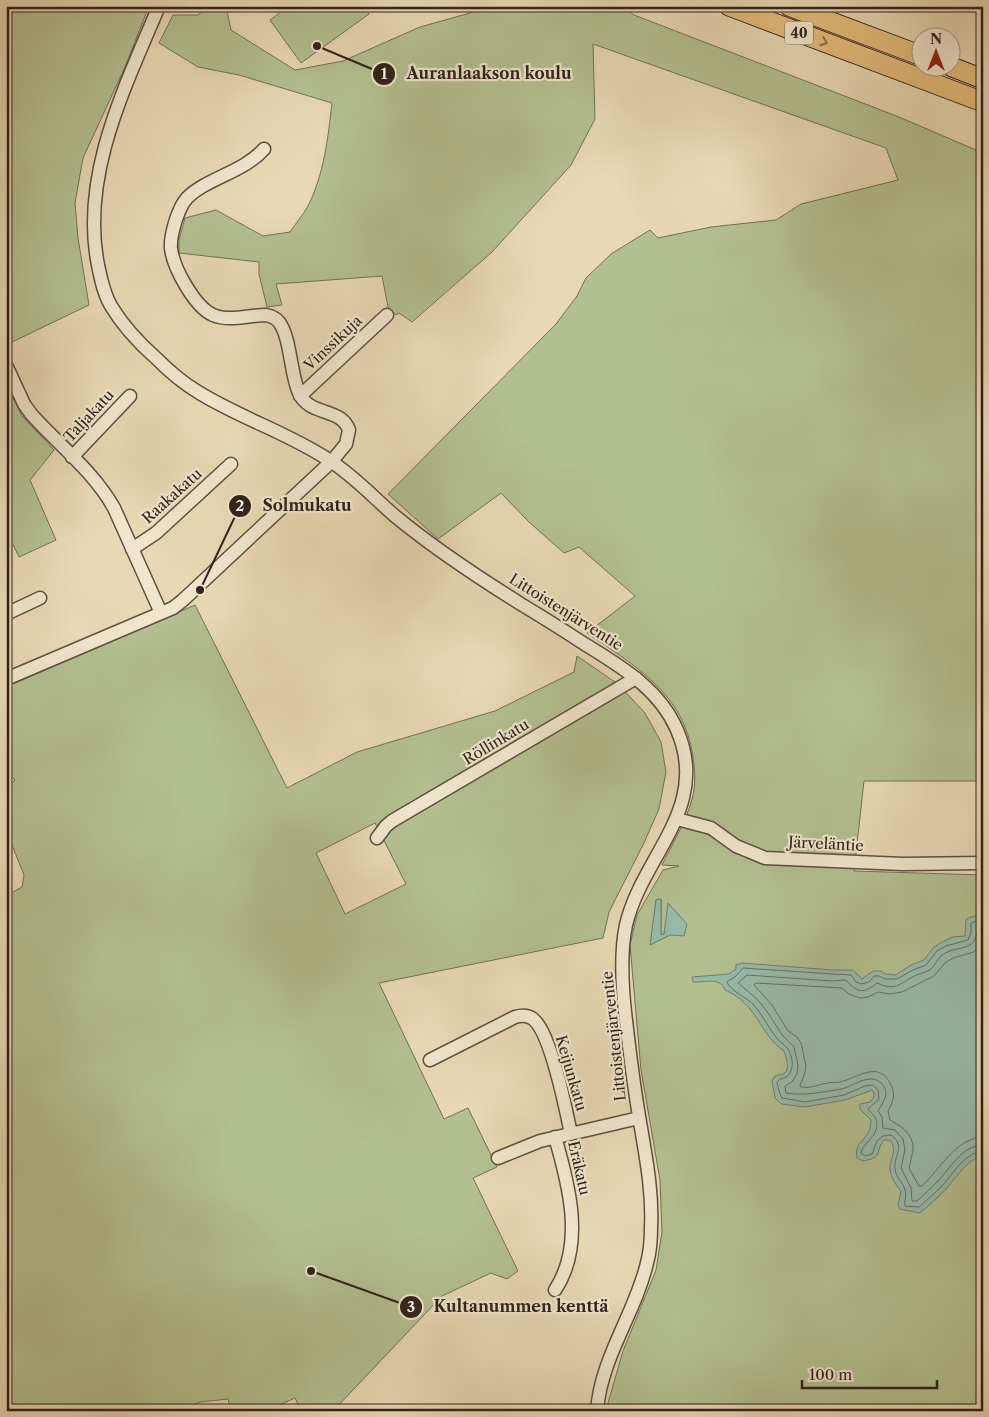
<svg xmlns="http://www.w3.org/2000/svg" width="989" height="1417" viewBox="0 0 989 1417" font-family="'Libre Caslon Text',serif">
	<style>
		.green { fill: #b3c090; stroke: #727056; fill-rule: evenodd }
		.water { fill: #98baaa; stroke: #6e7d71 }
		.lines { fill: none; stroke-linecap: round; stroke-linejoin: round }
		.shore { stroke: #646e62; stroke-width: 1 }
		.minor-casing { stroke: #5e4f41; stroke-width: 15 }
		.highway-casing { stroke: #30211b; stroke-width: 21 }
		.minor { stroke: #f0e6ce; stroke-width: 12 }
		.highway { stroke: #e4bc7a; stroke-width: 19 }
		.oneway { stroke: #8a6e4a }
		.labels { text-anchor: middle; stroke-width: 4.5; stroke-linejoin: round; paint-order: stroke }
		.shield { fill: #f0e6ce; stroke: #6a5c51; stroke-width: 1 }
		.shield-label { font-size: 14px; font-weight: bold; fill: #30211b }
		.street-label { font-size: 15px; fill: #30211b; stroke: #f0e6ce }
		.leader { fill: none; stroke: #30211b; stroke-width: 2 }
		.callout-dot { fill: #30211b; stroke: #f0e6ce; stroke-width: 2 }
		.mark-label { font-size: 15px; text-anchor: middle; font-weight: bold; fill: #fff }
		.callout-label { font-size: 16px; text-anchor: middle; font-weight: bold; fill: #30211b; stroke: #f0e6ce; stroke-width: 4.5; stroke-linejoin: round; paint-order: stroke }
	</style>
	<rect width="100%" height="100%" fill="#e8d9b4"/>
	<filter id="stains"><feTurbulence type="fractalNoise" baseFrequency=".004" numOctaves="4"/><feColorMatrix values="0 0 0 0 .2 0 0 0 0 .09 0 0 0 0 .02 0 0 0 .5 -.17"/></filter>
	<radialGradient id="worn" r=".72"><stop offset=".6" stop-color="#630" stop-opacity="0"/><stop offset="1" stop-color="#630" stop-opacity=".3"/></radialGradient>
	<path class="green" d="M6 6H149L125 67 83 158 75 203 78 238 89 305 6 345Z
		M209 6H226L231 30 295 70 343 61 420 27 488 8 489 6H623L634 15 899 117 983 153V781H864L854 871 983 875V1411H609L608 1403 623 1351 656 1270 662 1232 660 1180 641 1070 630 945 637 915 663 870 679 866 662 865C672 844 686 822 692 799 696 785 695 771 693 757 684 693 636 667 587 633L635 596 579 547 564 553 529 522 501 493 438 539 388 494 556 324 577 296 586 278 611 254 650 230 658 238 711 227 776 220 801 204 898 180 886 148 593 44 595 119 571 165 492 252 412 322 399 313 396 315 388 307 382 276 276 284 282 305 267 307 259 274V262L179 253V240L185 218 216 210 263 236 290 232C296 223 303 215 308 206 324 174 328 138 332 103L239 75 198 67 159 43 173 15H198ZM661 899V935L664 934 668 912 670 935 651 944 656 900Z
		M289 6H364L369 14 301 63 270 20Z
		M8 387 22 416 54 450 30 480 56 540 19 557 6 530V388Z
		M195 605 287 788 357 752 495 711 574 672 577 656 618 684 645 713 661 742 666 772 659 809 643 845 609 912 603 938 379 983 444 1119 468 1108 497 1167 473 1178 518 1271 507 1279 491 1273 442 1296 333 1411H301L295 1398 266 1411H231L228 1399 200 1402 179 1411H6V896L22 887 24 875 6 830V789L15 780 6 768V687ZM375 823 406 884 345 914 316 853Z"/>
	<path class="water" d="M659 899H661V935L664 934 668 903 687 924 684 936 670 935 650 945 656 900Z
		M983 914V1155C966 1161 958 1175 947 1188 939 1197 929 1205 920 1213L900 1209 898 1205 901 1191C896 1185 891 1178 890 1170 889 1159 899 1148 889 1140H884C874 1152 885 1157 863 1161L857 1158C853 1140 871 1141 871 1120L860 1109V1104L870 1102 874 1097V1093L872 1090 845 1100 805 1107 782 1104 778 1101 775 1098 772 1081 775 1076C777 1075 780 1075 783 1074 791 1071 786 1057 784 1051 759 1034 758 1004 725 990 720 976 704 983 693 982L692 977 729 974 736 969V965L742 963 833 970H853L862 979 873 971H880L885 974 896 975 911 965 924 960 934 947 944 941 953 937 965 936 966 920 968 918Z"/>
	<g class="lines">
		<path class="shore" d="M983 919 971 923V932L968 940 946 946 937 951 926 965 913 970 897 979H885L879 976H874L869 982 861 984 856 982 851 975 833 974 743 968 735 977 727 982C730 991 746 997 753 1004 762 1014 767 1025 775 1036 778 1041 785 1044 788 1049 795 1060 794 1078 780 1079L777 1082 779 1091 782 1098 805 1102 844 1095 865 1086 873 1085 878 1090 879 1099 868 1109C870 1112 875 1116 876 1119 881 1135 864 1141 861 1153L865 1156 872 1154 877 1141 883 1136 891 1135C906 1146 894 1154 895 1168 895 1177 903 1182 905 1190 907 1195 904 1201 905 1206L919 1207C927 1200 935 1193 942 1186 954 1173 964 1153 983 1151
			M983 926 978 928C975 955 957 943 941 956 937 960 935 965 931 969 927 972 922 973 917 975 900 982 898 992 877 983 864 994 857 993 846 980L832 981 747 975 738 983 757 999 766 1010 783 1036 794 1047 798 1065 797 1074 792 1082 785 1086 786 1093C805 1096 822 1092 841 1089 853 1087 869 1072 881 1083 891 1093 883 1102 878 1111L882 1117 883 1128 895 1130 903 1139 905 1150 901 1168 911 1188 912 1201H917C924 1194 931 1188 937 1182 951 1168 961 1146 983 1145
			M983 942 974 952 953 958 946 962 934 976 902 992 890 994 878 992 868 997 860 998 849 994 842 988 756 983 754 985 772 1005 788 1031 797 1037 801 1043 806 1066 804 1076 800 1085 801 1087C811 1089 819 1084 828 1083 832 1082 836 1083 840 1082 858 1078 879 1059 891 1085 896 1094 893 1103 888 1111L890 1120C902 1127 914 1134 913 1151 912 1157 910 1162 909 1168L919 1186H922C940 1169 956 1138 983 1137"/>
		<g class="minor-casing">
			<path id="minor" d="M159 6C125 87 80 176 98 265 101 280 104 294 111 306 123 326 140 344 157 359 169 371 183 383 198 392 240 418 288 433 329 460 354 476 373 497 395 516 436 550 479 578 524 606 544 618 563 630 583 643 620 666 659 688 677 730 711 808 642 856 626 925 620 953 622 984 625 1012 629 1047 633 1081 639 1116 645 1153 653 1190 651 1228 651 1240 650 1252 647 1263 635 1314 601 1357 597 1411
				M6 365 24 404 31 414C59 445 94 472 114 508L161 613
				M300 396 387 315
				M72 457 130 396
				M132 549 156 533 231 464
				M6 614 40 598
				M6 679 173 608 182 601 332 461 346 444 349 430C341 407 310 417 299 393 290 373 291 338 279 322 276 318 271 316 266 315 249 315 229 322 213 315 195 307 173 268 171 248 170 235 178 208 187 198 207 178 244 172 264 149
				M677 819 711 828 736 846 765 858 903 864 983 863
				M377 838 386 826 392 821 636 678
				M430 1060 515 1017C522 1015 528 1015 533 1019 551 1033 566 1110 571 1134
				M555 1137C569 1185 585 1245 555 1290
				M498 1158 540 1141 639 1118"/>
		</g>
		<g class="highway-casing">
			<path id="highway" d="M729 6 983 102
				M789 6 922 56
				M952 67 983 79"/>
		</g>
		<use href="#minor" class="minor"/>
		<use href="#highway" class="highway"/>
	</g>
	<defs><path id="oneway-chevron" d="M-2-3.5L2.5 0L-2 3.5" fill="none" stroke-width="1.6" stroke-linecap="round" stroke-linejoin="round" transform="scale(1.25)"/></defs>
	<use class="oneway" href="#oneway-chevron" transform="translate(824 42) rotate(20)"/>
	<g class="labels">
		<rect class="shield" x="785" y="21.5" width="28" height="23" rx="4"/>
		<g class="shield-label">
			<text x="799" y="38">40</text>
		</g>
		<g class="street-label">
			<text transform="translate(333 343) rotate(-43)" y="5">Vinssikuja</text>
			<text transform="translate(89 416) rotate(-47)" y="5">Taljakatu</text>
			<text transform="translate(172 496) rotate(-42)" y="5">Raakakatu</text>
			<text transform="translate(566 612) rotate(32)" y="5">Littoistenjärventie</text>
			<text transform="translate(496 742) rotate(-31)" y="5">Röllinkatu</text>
			<text transform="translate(826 844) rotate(3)" y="5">Järveläntie</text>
			<text transform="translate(614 1036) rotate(-96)" y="5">Littoistenjärventie</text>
			<text transform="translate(571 1073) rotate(74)" y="5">Keijunkatu</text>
			<text transform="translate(579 1168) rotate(77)" y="5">Eräkatu</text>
		</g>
	</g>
	<path class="leader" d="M317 46L384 74M200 590L240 506M311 1271L411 1307"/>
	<g class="callout-dot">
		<circle cx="317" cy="46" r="5"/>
		<circle cx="200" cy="590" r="5"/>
		<circle cx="311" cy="1271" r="5"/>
		<circle cx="384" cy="74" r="12"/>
		<circle cx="240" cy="506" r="12"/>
		<circle cx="411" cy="1307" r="12"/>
	</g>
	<g class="mark-label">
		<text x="384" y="79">1</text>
		<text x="240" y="511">2</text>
		<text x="411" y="1312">3</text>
	</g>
	<g class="callout-label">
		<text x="489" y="79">Auranlaakson koulu</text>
		<text x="307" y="511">Solmukatu</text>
		<text x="521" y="1312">Kultanummen kenttä</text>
	</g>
	<rect width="989" height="1417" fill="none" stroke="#e8d9b4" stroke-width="25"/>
	<rect x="8" y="8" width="974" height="1402" fill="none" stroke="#30211b" stroke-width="2.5"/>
	<rect x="12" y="12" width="964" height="1392" fill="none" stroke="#30211b"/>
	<g transform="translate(936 52)"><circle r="24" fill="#f0e6ce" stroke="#a39786"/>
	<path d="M0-4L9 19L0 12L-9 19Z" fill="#8f2418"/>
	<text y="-8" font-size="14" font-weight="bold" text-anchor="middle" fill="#30211b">N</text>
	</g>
	<path d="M802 1380v8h135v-8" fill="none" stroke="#30211b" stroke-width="2.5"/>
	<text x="809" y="1380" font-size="15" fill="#30211b" stroke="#f0e6ce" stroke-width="4" paint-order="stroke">100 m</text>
	<rect width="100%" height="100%" filter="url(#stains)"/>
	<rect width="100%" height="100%" fill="url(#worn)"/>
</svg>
